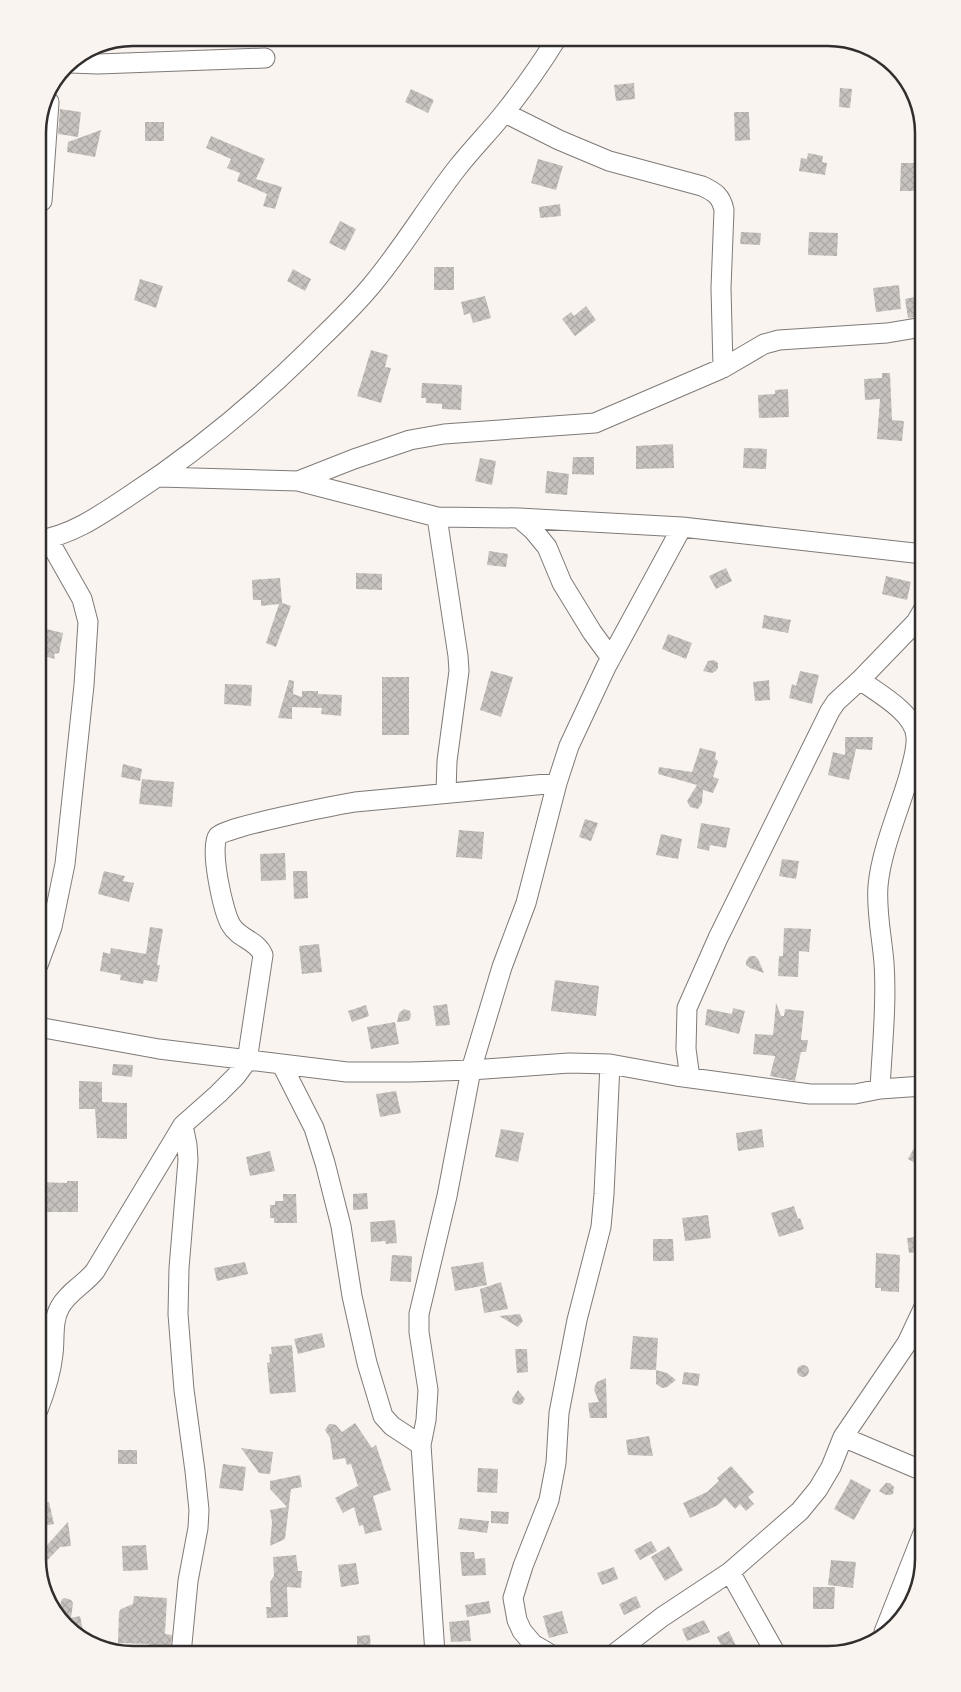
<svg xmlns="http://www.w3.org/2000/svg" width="961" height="1692" viewBox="0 0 961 1692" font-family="'IBM Plex Sans',sans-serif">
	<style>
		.building { fill: url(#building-cross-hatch) }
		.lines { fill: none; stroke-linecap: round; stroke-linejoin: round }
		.minor-casing { stroke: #7f7a77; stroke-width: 21 }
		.minor { stroke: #fff; stroke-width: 19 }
		.rim { fill: none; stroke: #312e2d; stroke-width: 2.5 }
	</style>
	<defs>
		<pattern id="building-cross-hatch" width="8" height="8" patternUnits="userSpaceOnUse" patternTransform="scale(1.25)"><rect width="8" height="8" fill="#c7c2be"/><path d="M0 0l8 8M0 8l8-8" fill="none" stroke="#aba7a4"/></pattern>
	</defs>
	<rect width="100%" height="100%" fill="#f9f4f0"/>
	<path class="building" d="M634 83 635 99 616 101 614 85Z
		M840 88 852 89 850 108 839 107Z
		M411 89 434 100 428 113 405 102Z
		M60 109 81 112 78 137 58 134Z
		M734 112H749L750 140 735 141Z
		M145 122H164V141H145Z
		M101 130 95 157 67 152 68 142Z
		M211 136 265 159 256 179 282 187 275 209 263 206 267 194 237 181 240 173 227 168 231 159 206 148Z
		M808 153 823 156 822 162 827 163 825 175 799 171 801 158 807 159Z
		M538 159 563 166 556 190 531 183Z
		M901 163H924V191H900Z
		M560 204 561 216 540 218 539 207Z
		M340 221 356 229 345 251 329 243Z
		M741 232 761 233 760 245 740 244Z
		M809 232 838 233 837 256 808 255Z
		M434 267H454V290H434Z
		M293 269 311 279 305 291 287 281Z
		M140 279 163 286 156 308 134 300Z
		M899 285 901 309 876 312 873 288Z
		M924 295V316L908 318 905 299Z
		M485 296 491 318 473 323 470 313 464 315 461 302Z
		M586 306 596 320 575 336 562 319 571 312 574 316Z
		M371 350 388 355 385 367 391 368 381 403 357 396Z
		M882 373H890L892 420 904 421 902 441 877 439 880 399 865 400 864 379 882 378Z
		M422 383 462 385 461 410 442 409V404L426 403V398H421Z
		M788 389 789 417 759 418 758 395 775 394V390Z
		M673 444 674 468 636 469V446Z
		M744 448 767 449 766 469 743 468Z
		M573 457H594V475L572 474Z
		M480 458 496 461 492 485 475 481Z
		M547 471 569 474 567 495 545 493Z
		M489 551 508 554 506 567 487 565Z
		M726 568 732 581 716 589 709 576Z
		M356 573 382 574V590L356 589Z
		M886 576 911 582 907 600 882 594Z
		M280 578 282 603 291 606 276 647 266 643 279 604 261 606V600H253L252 580Z
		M764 615 791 620 788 633 762 628Z
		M38 627 63 633 59 653 54 654 55 659 40 655 41 650 38 649Z
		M668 634 692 643 686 659 662 649Z
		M714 660 718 663V668L716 671 712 673 703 671 708 661Z
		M491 671 513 677 501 717 480 710Z
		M800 671 819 675 812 704 789 698 792 684 796 686Z
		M382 677H409V735H382Z
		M289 680 294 681 293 694 302 697V691H318V694L342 695 341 716 321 714 322 708 292 707V719L278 718Z
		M769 680 770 700 755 701 753 682Z
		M225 684 252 685 251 706 224 704Z
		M845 737H873L872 750 856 749 849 780 828 775 833 752 845 755Z
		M700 748 716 752 715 759 718 761 713 777 719 779 713 793 703 790 702 803 698 809 690 807 687 801 697 785 658 774 659 767 692 772Z
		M123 764 142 769 140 781 121 777Z
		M142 779 174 782 172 807 139 804Z
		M585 819 598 823 591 841 579 837Z
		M701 823 730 828 726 848 710 845 709 851 697 848Z
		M459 830 484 832 482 859 456 857Z
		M661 834 682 839 678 859 656 855Z
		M285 853 286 880 261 881 260 854Z
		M782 859 799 861 796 879 779 876Z
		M104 871 125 876 123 881 134 883 129 902 98 894Z
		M293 871H307L308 898 294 899Z
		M150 927 163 929 157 965H160L157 982 144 980 143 984 120 980 121 975 100 971 103 952 110 954 111 948 146 954Z
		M784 928 811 929 809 952 799 951 798 977 778 976 779 956H783Z
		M319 944 322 972 302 974 299 946Z
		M750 956H755L758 959 764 973 750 968 746 965V961Z
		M555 980 599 986 596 1016 551 1011Z
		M776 1003 781 1016H784L785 1009 804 1011 801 1040H808L806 1052H801L795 1081 770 1076 775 1056 753 1054 755 1034 773 1035Z
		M447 1004 450 1025 436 1026 433 1006Z
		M366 1005 369 1016 352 1022 348 1011Z
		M733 1008 745 1011 739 1034 705 1025 707 1009 732 1014Z
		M404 1009 410 1011 411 1015 410 1019 408 1021 397 1022 399 1013Z
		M395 1022 399 1044 371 1049 367 1027Z
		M113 1064 133 1065 132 1077 112 1075Z
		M79 1081 102 1082V1102L127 1103V1139L97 1138 95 1109H79Z
		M396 1091 401 1113 380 1117 376 1094Z
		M501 1129 524 1133 518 1162 495 1157Z
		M762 1129 764 1147 738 1151 736 1133Z
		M924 1129V1168L908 1159Z
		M270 1151 275 1171 250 1176 246 1157Z
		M67 1181H78V1212H38V1182L67 1183Z
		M367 1193 368 1209 353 1210V1194Z
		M283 1194H296L297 1223H274V1218H270V1205H275V1201H283Z
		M794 1206 798 1219 800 1218 804 1229 779 1237 771 1213Z
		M708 1215 711 1238 685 1241 682 1218Z
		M395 1220 397 1243 386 1244 385 1241 371 1242 370 1222Z
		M924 1236V1251L909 1253 907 1238Z
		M653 1239H673L674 1261H653Z
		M876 1253 900 1255 899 1292 881 1291V1288H875Z
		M392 1255 412 1256 411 1282 390 1281Z
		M245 1262 248 1274 217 1281 214 1268Z
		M483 1262 487 1285 455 1291 451 1267Z
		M501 1282 508 1309 484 1313 480 1289Z
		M520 1314 523 1321 518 1327 499 1316Z
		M322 1333 325 1347 298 1354 294 1339Z
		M633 1336 658 1338 656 1370 667 1373 676 1380 667 1387 662 1388 656 1384V1370L630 1369Z
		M292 1345 296 1392 270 1394 267 1363 270 1362 269 1354H272L271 1347Z
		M515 1349H527L528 1372 517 1373Z
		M797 1371a6 6 0 1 1 12 0a6 6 0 1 1-12 0Z
		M684 1372 700 1374 698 1386 682 1384Z
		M606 1378 607 1418H590L588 1403 599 1402 594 1390 595 1386 597 1382Z
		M518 1390 525 1399 522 1404 519 1405 513 1403 512 1399Z
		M355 1423 372 1448 376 1445 391 1490 373 1496 382 1530 365 1534 363 1525 359 1526 354 1507 343 1513 335 1498 358 1486 351 1464 347 1465 345 1458 333 1460 330 1438 325 1430 329 1424H332L336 1425 342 1432Z
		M649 1436 653 1456 628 1455 626 1440Z
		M241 1448 273 1452 270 1474 259 1473Z
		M118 1450H137V1464H118Z
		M223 1464 246 1467 243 1491 219 1488Z
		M731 1466 754 1492 748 1497 754 1504 746 1511 740 1504 735 1509 725 1498 718 1505 690 1518 683 1503 707 1492 719 1481 717 1478Z
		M478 1468 498 1469 497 1493 477 1492Z
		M300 1475 302 1487 291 1489 285 1539 270 1546 272 1522 270 1510 287 1507 270 1489V1481Z
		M851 1479 871 1490 854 1520 834 1509Z
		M886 1483H890L894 1487 893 1494 890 1495H886L879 1491Z
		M49 1502 54 1524 38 1527V1504Z
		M491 1511 509 1512 508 1524 491 1523Z
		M460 1518 489 1521 487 1533 458 1529Z
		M68 1522 71 1546 60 1547 40 1568 38 1555Z
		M651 1541 657 1551 640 1560 634 1550Z
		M146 1545 148 1570 123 1571 122 1546Z
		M669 1546 683 1570 665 1581 651 1557Z
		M460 1552H474L475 1559 485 1558 486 1575 462 1576Z
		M296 1555 298 1571H302L301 1588 287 1587 288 1617 267 1618 266 1607H271L270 1582 274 1576 273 1557Z
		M831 1560 856 1562 853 1588 828 1585Z
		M356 1563 359 1584 341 1587 338 1565Z
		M614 1567 618 1579 602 1585 597 1573Z
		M813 1587H835L834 1609H813Z
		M134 1596 167 1598 165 1634 172 1635 170 1654H148L149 1644 118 1643 119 1612 121 1609 133 1604Z
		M636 1596 641 1607 624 1615 619 1604Z
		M65 1598 71 1600 73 1603 71 1618 80 1616 85 1640 80 1638 63 1619H66L60 1605 62 1599Z
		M489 1601 491 1613 467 1617 465 1605Z
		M562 1611 568 1633 549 1638 543 1616Z
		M469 1620 471 1641 451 1642 449 1622Z
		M704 1620 710 1632 687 1641 682 1629Z
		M729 1631 737 1648 725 1654 717 1637Z
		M370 1635 371 1654H357V1636Z"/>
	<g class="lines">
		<g class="minor-casing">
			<path id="minor" d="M70 63 98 64 265 58
				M505 113 559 140 609 161 702 186C715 192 721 196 724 210L721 288 723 368
				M42 201 49 102
				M159 477 298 481 437 517 519 518 682 527 923 554
				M298 481 354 459 410 440 444 434 595 423 723 368 764 344 779 340 887 333 923 327
				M437 517 458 656 459 671 447 761 446 792
				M519 518 533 530 547 547 562 583 592 632 611 658
				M38 540C71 536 102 514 129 496 195 453 252 406 308 351 329 330 352 309 371 286 403 248 428 205 458 167 473 148 490 131 505 112 524 88 541 64 557 38
				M860 680C878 693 915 713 916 737 917 750 912 763 909 776L923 777
				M38 965 52 927 65 864 84 685 88 622 82 599 48 539
				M38 1027 159 1049 347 1072H411L471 1070 569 1063 610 1064 676 1076 810 1094H855L880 1089 923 1086
				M282 1065 314 1128 325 1163 341 1226 352 1296 367 1363 383 1416 392 1426 421 1445
				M690 1078 686 1049 687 1008 718 938 830 711 836 702 860 680 916 622 923 610
				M880 1089C882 1047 887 1004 884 963 882 937 876 912 878 886 881 851 899 810 909 776
				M38 1410C45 1392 51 1374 53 1354 55 1339 52 1321 60 1307 68 1292 85 1284 95 1271L183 1125 218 1094 236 1076 247 1061 263 955C257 940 239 939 231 925 223 912 209 847 218 836 225 827 337 805 355 802L557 783
				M843 1437 923 1471
				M884 1632 923 1533
				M181 1654 188 1581 198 1528 199 1510 195 1471 184 1390 178 1314 179 1268 188 1160 187 1145 183 1125
				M435 1654 421 1445 426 1420 428 1390 419 1332V1314L447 1196 471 1070 502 967 526 903 557 783 569 746 606 667 682 527
				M550 1654 533 1644 522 1631 517 1620 513 1598 523 1566 549 1500 556 1463 559 1413 577 1320 601 1227 604 1194 610 1064
				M614 1654 662 1617 730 1572
				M776 1654 730 1572 800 1511 818 1489 831 1467 843 1437 907 1343 923 1309"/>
		</g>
		<use href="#minor" class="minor"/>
	</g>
	<path d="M0 0H961V1692H0ZM133 46H828A87 87 0 0 1 915 133V1559A87 87 0 0 1 828 1646H133A87 87 0 0 1 46 1559V133A87 87 0 0 1 133 46Z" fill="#f9f4f0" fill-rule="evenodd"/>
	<path class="rim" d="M133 46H828A87 87 0 0 1 915 133V1559A87 87 0 0 1 828 1646H133A87 87 0 0 1 46 1559V133A87 87 0 0 1 133 46Z"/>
</svg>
